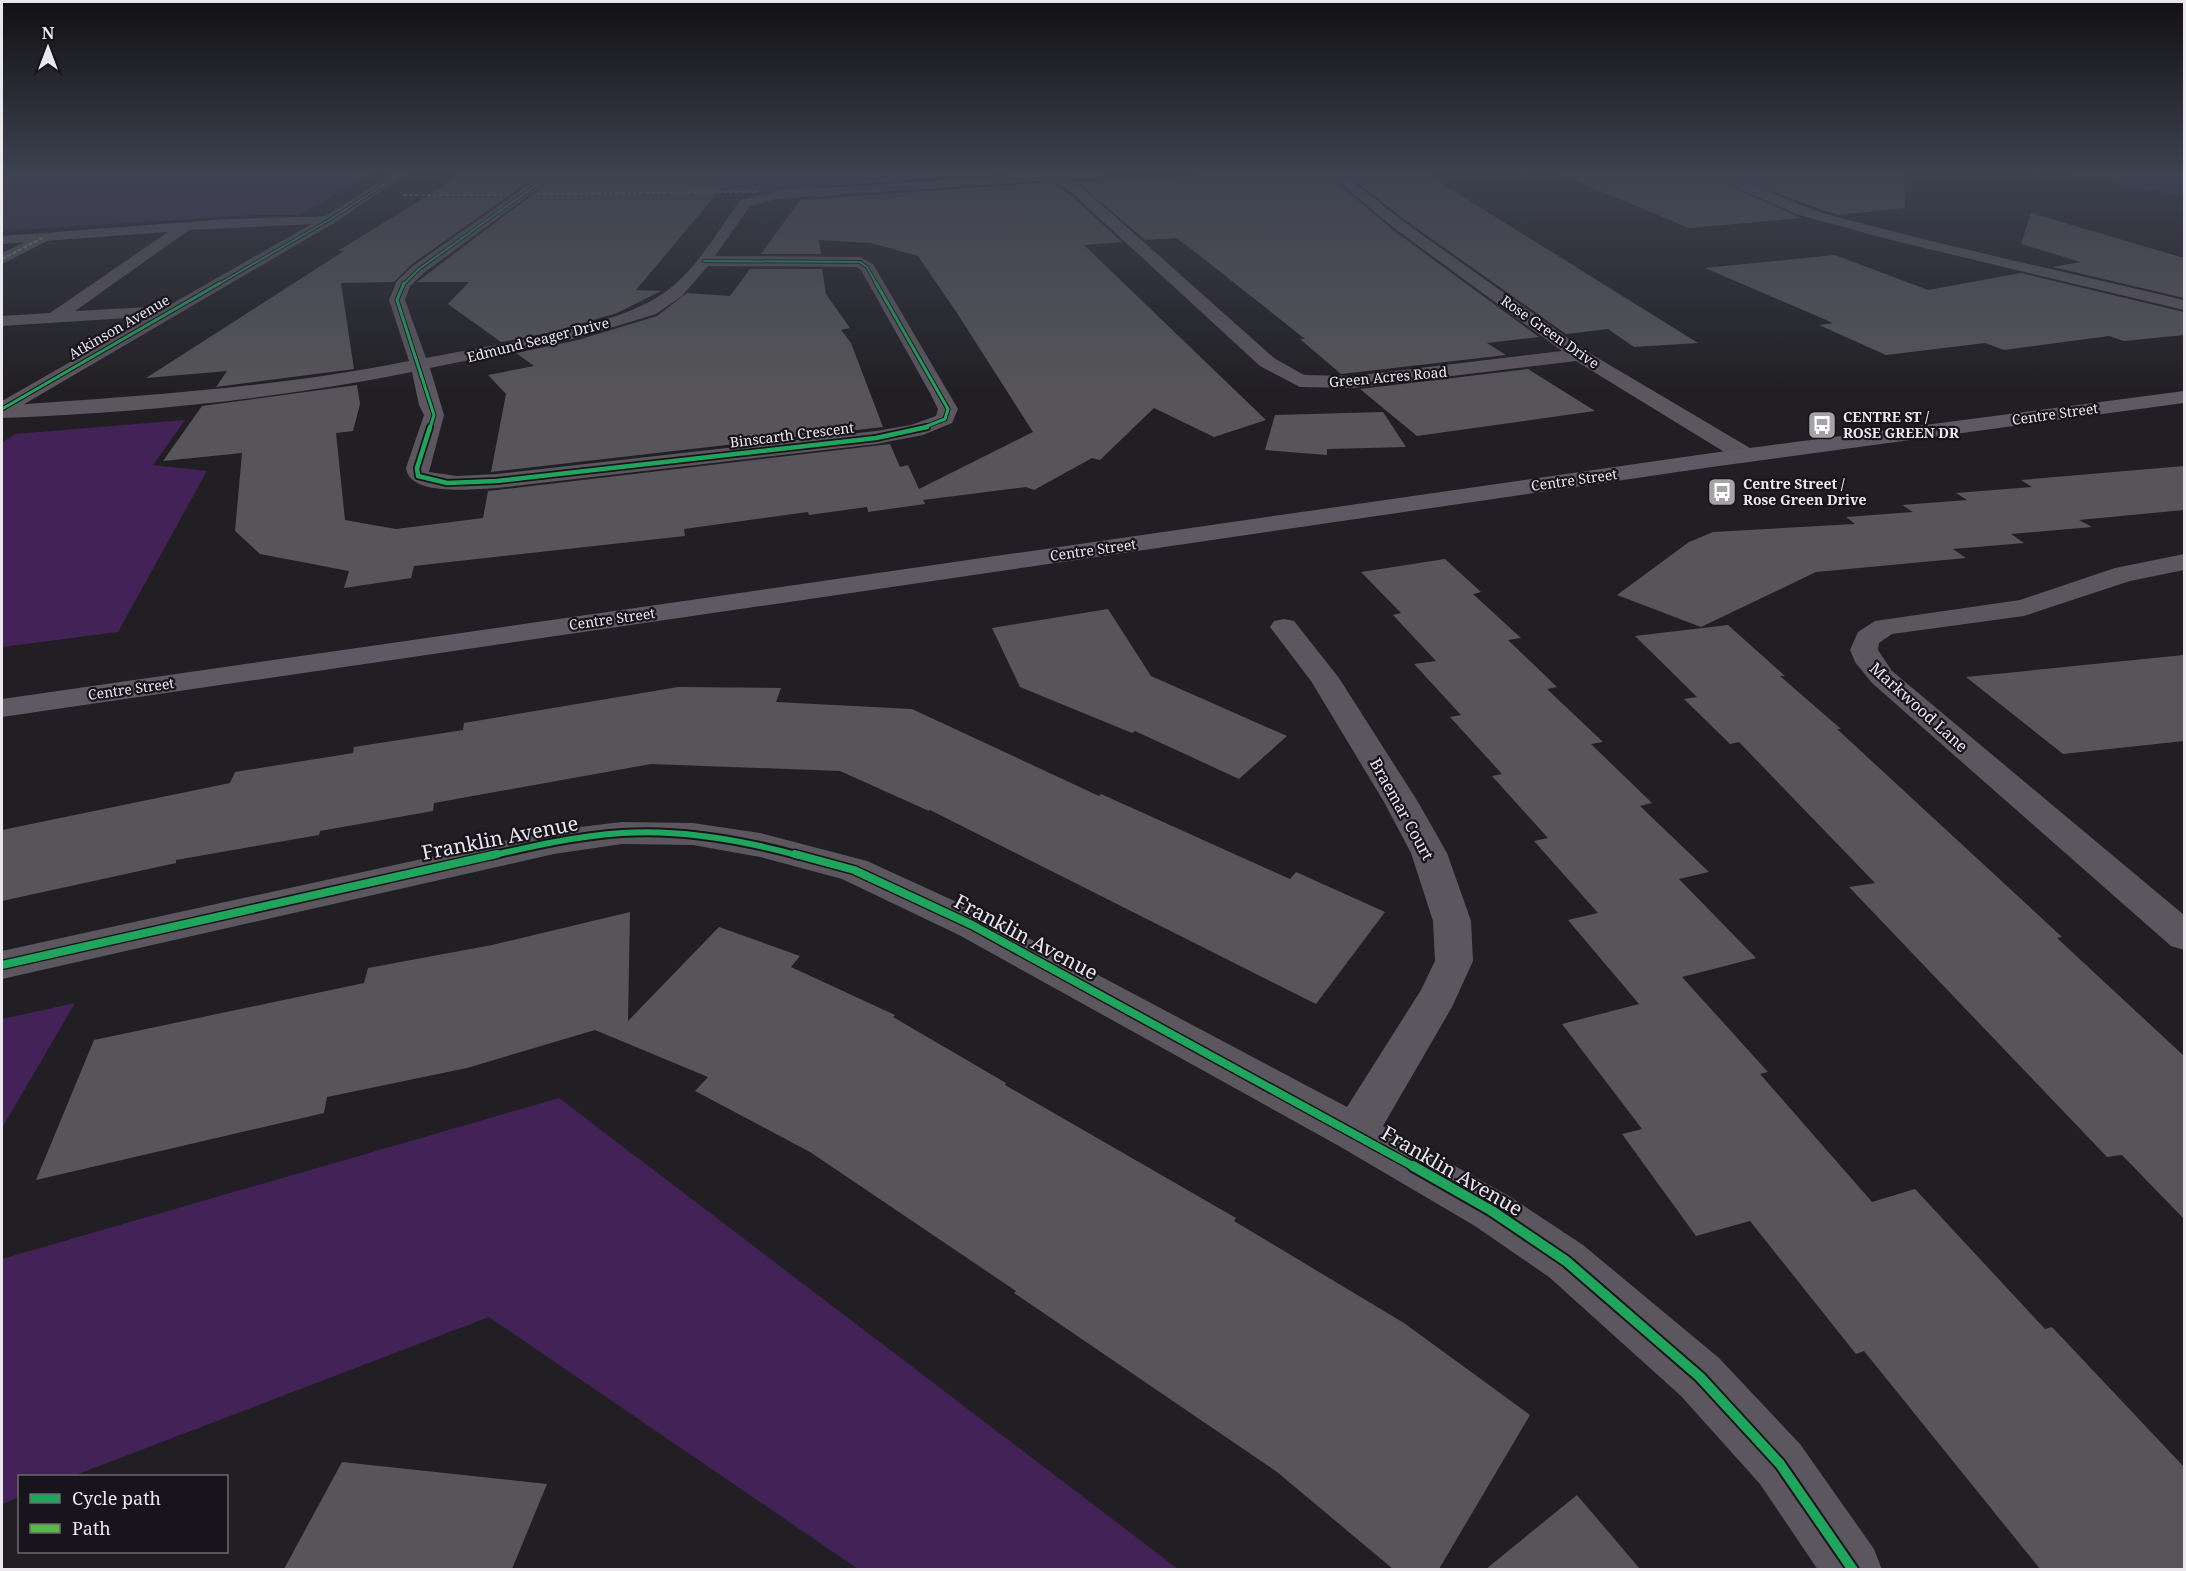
<svg xmlns="http://www.w3.org/2000/svg" width="2186" height="1571" viewBox="0 0 2186 1571" font-family="'Noto Serif',serif">
	<style>
		.green { fill: #3e2c4a }
		.water { fill: #432257 }
		.building { fill: #575559 }
		.lines { fill: none; stroke-linecap: round; stroke-linejoin: round }
		.pedestrian { fill: #5c565f; fill-rule: evenodd }
		.minor { fill: #5c565f; fill-rule: evenodd }
		.tertiary { fill: #5c565f; fill-rule: evenodd }
		.secondary { fill: #5e5963; fill-rule: evenodd }
		.quiet { stroke: #58b947; stroke-width: 2; stroke-dasharray: 4 2; stroke-linecap: butt }
		.cycleway-far5-casing { stroke: #18141b; stroke-width: 4 }
		.cycleway-far4-casing { stroke: #18141b; stroke-width: 5 }
		.cycleway-far3-casing { stroke: #18141b; stroke-width: 8 }
		.cycleway-far2-casing { stroke: #18141b; stroke-width: 10 }
		.cycleway-far1-casing { stroke: #18141b; stroke-width: 11 }
		.cycleway-casing { stroke: #18141b; stroke-width: 14 }
		.cycleway-far5 { stroke: #20a55d; stroke-width: 2 }
		.cycleway-far4 { stroke: #20a55d; stroke-width: 3 }
		.cycleway-far3 { stroke: #20a55d; stroke-width: 4.5 }
		.cycleway-far2 { stroke: #20a55d; stroke-width: 6 }
		.cycleway-far1 { stroke: #20a55d; stroke-width: 8 }
		.cycleway { stroke: #20a55d; stroke-width: 10 }
		.labels { text-anchor: middle; stroke-width: 4.5; stroke-linejoin: round; paint-order: stroke }
		.far-street-label { font-size: 14px; fill: #ebe8ed; stroke: #18141b }
		.far-poi-label { font-size: 14px; font-weight: bold; fill: #ebe8ed; stroke: #18141b; text-anchor: start }
		.street-label { font-size: 16px; fill: #ebe8ed; stroke: #18141b }
		.near-street-label { font-size: 20px; fill: #ebe8ed; stroke: #18141b }
	</style>
	<rect width="100%" height="100%" fill="#211f23"/>
	<path class="green" d="M2 173H373L299 215H254L2 231Z
		M728 173H812L824 187 756 193 647 194 661 177Z
		M2063 173H2184V196Z"/>
	<path class="water" d="M2083 173H2184V192Z
		M185 420 153 465 207 471 118 632 2 647V443L15 434Z
		M75 1003 2 1128V1019Z
		M559 1098 1178 1569H858L489 1317 73 1476H20L19 1497 2 1504V1259Z"/>
	<path class="building" d="M464 173H541L412 264 394 282 341 283 354 369 216 387 227 371 146 378 344 251H338Z
		M561 173H734L636 290 661 291 617 313 552 332 501 342 448 304 469 282H417Z
		M820 173H1014L810 187Z
		M1240 173H1326L1393 230 1539 337 1487 343 1506 355 1341 374 1300 339H1305L1194 251 1176 238 1145 240 1076 181 1093 180V183Z
		M1345 173H1425L1698 343 1634 347 1608 329 1566 334 1405 220Z
		M1557 173H1700L1802 218 1689 228Z
		M1720 173H1904L1905 208 1837 215Z
		M1052 182 1072 196 1122 242 1084 245 1266 420 1214 437 1154 408 1100 460 1092 458 1034 490 1026 487 923 500 925 504 868 512 867 507 809 515 808 512 684 529 685 536 414 566 411 578 344 588 349 571 260 554 235 531 242 453 163 461 202 406 357 385 360 404 353 431 336 433 345 520 396 529 483 518 488 491 890 444 900 467 908 465 919 489 1033 432 957 313 918 256 871 243 819 240 821 254H761L800 200Z
		M2031 213 2184 258V298L2053 267 2081 262 2021 244Z
		M1835 255 1928 290 2021 273 2184 312V335L2124 341 2109 336 2004 350 1985 343 1886 355 1819 325 1833 323 1705 268Z
		M750 269H822L826 294 850 328 841 330 851 343 883 427 491 472 506 394 488 375 534 366 516 353 578 340 657 316 687 293 730 296Z
		M1528 369 1595 411 1417 436 1360 389Z
		M1383 412 1406 447 1327 449V455L1265 450 1275 415Z
		M2184 466V510L2079 520 2092 527 2011 534 2024 543 1953 549 1966 558 1816 572 1701 627 1617 595 1689 542 1713 532 1855 524 1846 517 1913 512 1902 505 1967 500 1956 493 2032 487 2021 480Z
		M1445 559 1481 592 1473 594 1521 638 1508 640 1557 687 1547 689 1603 742 1591 744 1652 803 1640 806 1709 872 1679 879 1756 958 1682 977 1768 1072 1760 1074 1872 1202 1915 1189 2045 1329 2052 1327 2184 1467V1569H2040L1864 1351 1856 1354 1750 1221 1696 1236 1622 1134 1642 1129 1562 1024 1639 1004 1568 920 1598 913 1534 841 1548 838 1492 776 1502 774 1450 717 1461 715 1414 664 1436 661 1393 615 1401 613 1361 572Z
		M1108 609 1151 676 1287 736 1239 779 1135 731 1132 733 1020 687 992 628Z
		M1728 625 1785 676H1780L1841 729H1837L2062 937 2057 938 2184 1056V1219L2122 1155 2107 1157 1849 887 1875 883 1739 742 1730 744 1684 699 1697 697 1635 636Z
		M2184 655V741L2063 754 1966 677Z
		M678 687 781 688 776 702 912 709 1099 796 1101 794 1290 879 1296 872 1385 912 1316 1004 930 810 929 811 840 771 651 764 434 803 433 811 320 831 319 835 176 860V863L2 901V830L230 783 235 772 353 753 354 747 463 730 464 723Z
		M630 912 628 1021 719 927 800 956 791 967 895 1015 893 1017 1006 1083 1005 1085 1236 1218 1234 1221 1404 1323 1530 1415 1439 1569H1393L1277 1472 1014 1293 1016 1291 810 1152 695 1091 708 1077 595 1030 467 1068 327 1097 324 1113 36 1180 94 1040 364 983 368 968 492 945Z
		M342 1462 547 1484 512 1569H284Z
		M1577 1495 1640 1569H1486Z"/>
	<g class="lines">
		<path class="pedestrian" d="M44 233 49 234 51 237 49 240 2 264V253Z"/>
		<path class="minor" d="M545 173H559L425 272 410 286 405 300 426 358C493 344 616 330 668 290 698 267 719 230 740 200L778 191 1045 173H1103L1097 177 1069 179 1083 188 1274 358 1304 375 1353 376 1562 351 1394 228 1328 173H1342L1404 222 1586 351 1755 451 1758 456 1755 461H1739L1576 361 1353 388 1300 387 1260 366 1073 194 1053 180 778 199 750 206 715 256 860 257 873 264 958 409 952 423 923 435 876 444 497 488C475 489 409 497 406 468L424 415 419 405 412 372C278 399 138 413 2 418V406C138 396 275 388 409 361L389 300 397 281 413 266ZM708 266 856 267 861 270 930 393 938 409 936 416 911 425 876 431 497 474 457 476 429 472 444 415 430 368 577 338 656 314 682 296Z
			M1702 173C1741 173 1787 203 1826 214 1945 246 2065 272 2184 300V310L1887 239 1796 214Z
			M329 216 336 220 334 223 189 230 75 311 169 306 175 307 178 311 175 315 2 326V316L50 313 168 232 2 244V236L229 219Z
			M2184 554V570L2130 581 2024 616 1892 634 1879 643 1878 650 1892 671 2184 915V950L2171 946 1872 683 1855 662 1850 650 1858 632 1875 621 2020 600 2115 568Z
			M1284 619 1294 621 1339 678 1418 802 1447 853 1471 921 1473 961 1452 1007 1383 1126 1509 1196 1583 1245 1719 1358 1800 1444 1874 1549 1882 1570H1818L1760 1484 1681 1396 1549 1277 1475 1226 1339 1146 959 935 842 879 760 857 693 845 622 844 554 854 2 979V951L554 830 622 822 693 823 760 833 867 861 985 915 1347 1107 1421 990 1435 961 1433 921 1411 853 1384 802 1311 681 1270 627 1274 621Z"/>
		<path class="tertiary" d="M394 173H408L334 223 9 413 2 415V401L324 217Z"/>
		<path class="secondary" d="M2184 391V403L1712 467 2 717V699L1712 453Z"/>
		<path class="quiet" d="M537 194 759 192
			M403 195H502
			M2 259 44 237"/>
		<g class="cycleway-far5-casing">
			<path id="cycleway-far5" d="M704 261 860 262 867 267 877 285
				M217 285 329 220 402 173
				M403 285 419 269 553 173"/>
		</g>
		<g class="cycleway-far4-casing">
			<path id="cycleway-far4" d="M404 283 397 300 434 415 430 428
				M876 283 948 409 945 419 922 428
				M2 409 220 283"/>
		</g>
		<g class="cycleway-far3-casing">
			<path id="cycleway-far3" d="M430 427 417 468 418 476 447 483 497 481 876 438 927 427"/>
		</g>
		<g class="cycleway-far2-casing">
			<path id="cycleway-far2" d="M490 856C533 846 577 836 622 833 682 829 742 840 800 856"/>
		</g>
		<g class="cycleway-far1-casing">
			<path id="cycleway-far1" d="M795 854 854 870 972 925 1416 1168
				M2 965 497 854"/>
		</g>
		<g class="cycleway-casing">
			<path id="cycleway" d="M1413 1166 1492 1211 1566 1261 1700 1377 1780 1464 1853 1570"/>
		</g>
		<use href="#cycleway-far5" class="cycleway-far5"/>
		<use href="#cycleway-far4" class="cycleway-far4"/>
		<use href="#cycleway-far3" class="cycleway-far3"/>
		<use href="#cycleway-far2" class="cycleway-far2"/>
		<use href="#cycleway-far1" class="cycleway-far1"/>
		<use href="#cycleway" class="cycleway"/>
	</g>
	<linearGradient id="sky" x2="0" y2="1"><stop stop-color="#121113"/><stop offset="0.44" stop-color="#3d4250"/><stop offset="1" stop-color="#3d4250" stop-opacity="0"/></linearGradient>
	<rect width="2186" height="393" fill="url(#sky)"/>
	<defs>
		<g id="bus-square" transform="scale(1.5)"><rect x="-9" y="-9" width="18" height="18" rx="4" fill="#a4a2a6" stroke="#18141b"/><path d="M-5-6H5V4H4V6H2V4H-2V6H-4V4H-5ZM-3.5-4V0h7V-4ZM-3.5 1.2v1.5H-2V1.2ZM2 1.2v1.5H3.5V1.2Z" fill="#fff"/></g>
	</defs>
	<g fill-rule="evenodd">
		<use href="#bus-square" x="1822" y="425"/>
		<use href="#bus-square" x="1722" y="492"/>
	</g>
	<g class="labels">
		<g class="far-street-label">
			<text transform="translate(119 327) rotate(-30)" y="5">Atkinson Avenue</text>
			<text transform="translate(1550 332) rotate(35)" y="5">Rose Green Drive</text>
			<text transform="translate(538 340) rotate(-14)" y="5">Edmund Seager Drive</text>
			<text transform="translate(1388 377) rotate(-5)" y="5">Green Acres Road</text>
			<text transform="translate(2055 414) rotate(-8)" y="5">Centre Street</text>
			<text transform="translate(792 435) rotate(-7)" y="5">Binscarth Crescent</text>
			<text transform="translate(1574 480) rotate(-8)" y="5">Centre Street</text>
			<text transform="translate(1093 550) rotate(-8)" y="5">Centre Street</text>
			<text transform="translate(612 619) rotate(-8)" y="5">Centre Street</text>
			<text transform="translate(131 689) rotate(-8)" y="5">Centre Street</text>
		</g>
		<g class="far-poi-label">
			<text x="1843" y="422">CENTRE ST /<tspan x="1843" dy="16">ROSE GREEN DR</tspan></text>
			<text x="1743" y="489">Centre Street /<tspan x="1743" dy="16">Rose Green Drive</tspan></text>
		</g>
		<g class="street-label">
			<text transform="translate(1919 707) rotate(42)" y="6">Markwood Lane</text>
			<text transform="translate(1402 809) rotate(61)" y="6">Braemar Court</text>
		</g>
		<g class="near-street-label">
			<text transform="translate(500 838) rotate(-11)" y="7">Franklin Avenue</text>
			<text transform="translate(1026 937) rotate(28)" y="7">Franklin Avenue</text>
			<text transform="translate(1452 1171) rotate(30)" y="7">Franklin Avenue</text>
		</g>
	</g>
	<rect width="2186" height="1571" fill="none" stroke="#ebe8ed" stroke-width="6"/>
	<rect x="18" y="1475" width="210" height="78" fill="#18141b" stroke="#6c696f" stroke-width="1.5"/>
	<rect x="30" y="1494" width="30" height="9" fill="#20a55d" stroke="#6c696f" stroke-width="1.5"/>
	<text x="72" y="1505" font-size="18" fill="#ebe8ed">Cycle path</text>
	<rect x="30" y="1524" width="30" height="9" fill="#58b947" stroke="#6c696f" stroke-width="1.5"/>
	<text x="72" y="1535" font-size="18" fill="#ebe8ed">Path</text>
	<g transform="translate(48 48)" stroke="#18141b" stroke-width="4.5" paint-order="stroke">
	<path d="M0-4.5L10 22L0 15L-10 22Z" fill="#ebe8ed"/>
	<text y="-9" font-size="16" font-weight="bold" text-anchor="middle" fill="#ebe8ed">N</text>
	</g>
</svg>
